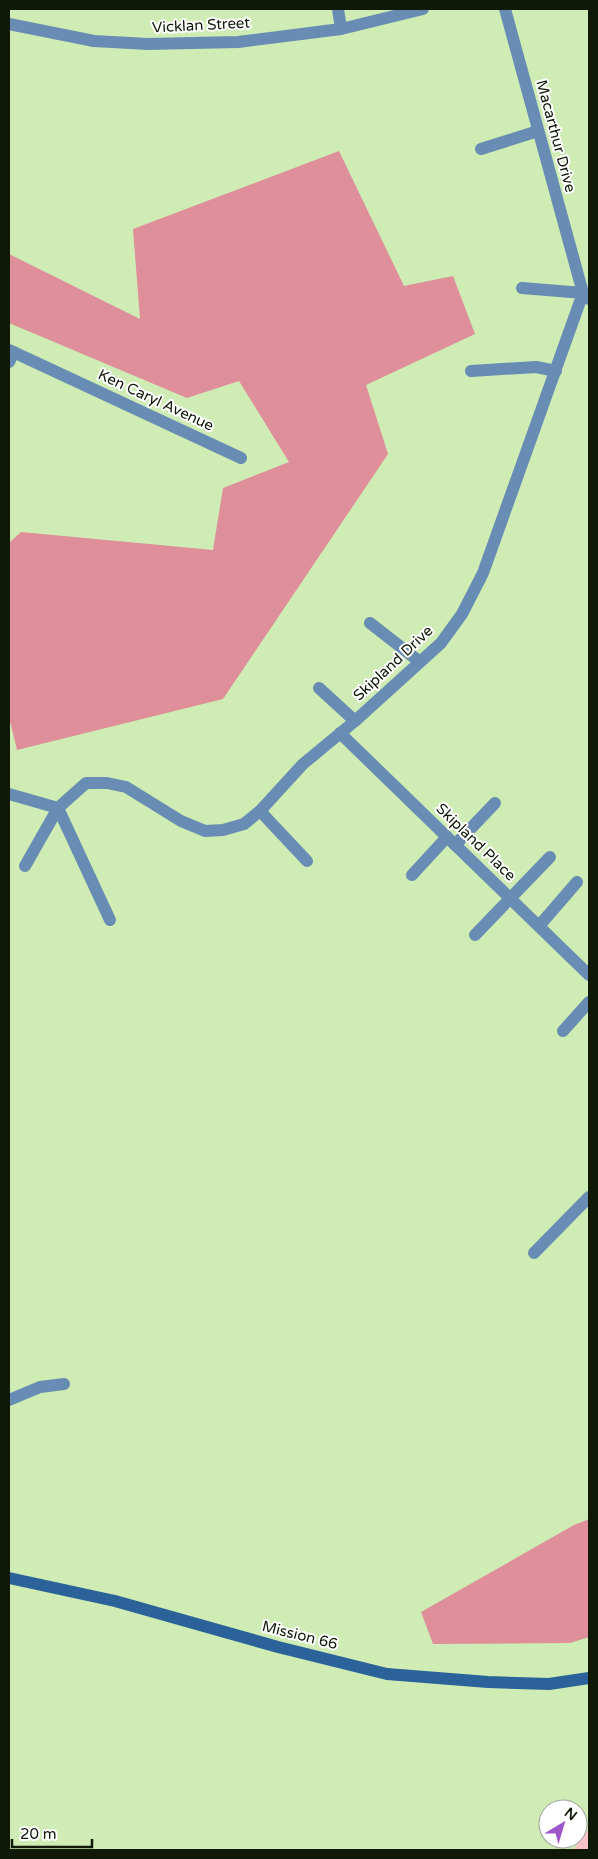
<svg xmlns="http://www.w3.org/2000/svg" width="598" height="1859" viewBox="0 0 598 1859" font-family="'Varela Round',sans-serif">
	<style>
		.green { fill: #f9c1c8 }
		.forest { fill: #de8f9a }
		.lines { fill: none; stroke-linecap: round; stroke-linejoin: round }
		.lane { stroke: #688cb3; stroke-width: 12 }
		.street { stroke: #688cb3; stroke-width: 12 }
		.secondary { stroke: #2a6299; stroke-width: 12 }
		.labels { text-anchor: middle; stroke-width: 4; stroke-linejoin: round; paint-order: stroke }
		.street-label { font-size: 15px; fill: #0f1905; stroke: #fff }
	</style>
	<rect width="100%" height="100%" fill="#ceecb4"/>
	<path class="green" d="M589 1829V1850H573Z"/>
	<path class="forest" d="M339 151 404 286 453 276 475 334 366 385 388 454 223 699 17 750 9 717V543L21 532 213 550 223 488 289 462 239 381 187 398 9 323V254L140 319 133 229Z
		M589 1519V1637L570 1643 433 1644 421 1612 574 1525Z"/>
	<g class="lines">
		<path class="lane" d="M481 149 538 131
			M522 288 583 293
			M9 362 14 352
			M471 371 536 367 556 371
			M370 623 420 662
			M319 688 355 721
			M9 794 58 808 110 920
			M260 811 307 861
			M455 845 495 803
			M25 866 58 808
			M412 875 447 837
			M539 926 577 882
			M475 935 550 857
			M563 1031 589 1002
			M9 1400 40 1387 64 1384"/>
		<path class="street" d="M338 9 341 29
			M505 9 583 293 589 299
			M9 24 94 41 148 44 238 42 341 29 423 9
			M9 350 241 458
			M340 733 589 975
			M58 808 86 783H107L126 787 181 821 205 831 223 830 244 824 260 811 303 764 355 721 441 643 462 614 483 573 583 293
			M534 1253 589 1197"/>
		<path class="secondary" d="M9 1578 115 1601 278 1647 387 1674 488 1682 549 1684 589 1678"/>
	</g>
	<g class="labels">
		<g class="street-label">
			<text transform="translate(201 25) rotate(-3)" y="5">Vicklan Street</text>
			<text transform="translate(556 136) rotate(75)" y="5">Macarthur Drive</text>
			<text transform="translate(156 400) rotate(25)" y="5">Ken Caryl Avenue</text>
			<text transform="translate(393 663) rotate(-43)" y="5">Skipland Drive</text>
			<text transform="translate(476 842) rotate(44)" y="5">Skipland Place</text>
			<text transform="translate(300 1635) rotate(14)" y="5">Mission 66</text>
		</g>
	</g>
	<rect width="598" height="1859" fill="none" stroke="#0f1905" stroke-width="20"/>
	<g transform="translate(563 1824) rotate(38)"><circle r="24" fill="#ffffff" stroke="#9fa39b"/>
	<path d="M0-4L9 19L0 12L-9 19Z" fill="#9e57ca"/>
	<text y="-8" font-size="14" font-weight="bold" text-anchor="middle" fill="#0f1905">N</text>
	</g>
	<path d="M12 1839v8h80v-8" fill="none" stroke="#0f1905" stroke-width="2.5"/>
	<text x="20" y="1839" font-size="15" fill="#0f1905" stroke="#ffffff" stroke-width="4" paint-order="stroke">20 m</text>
</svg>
